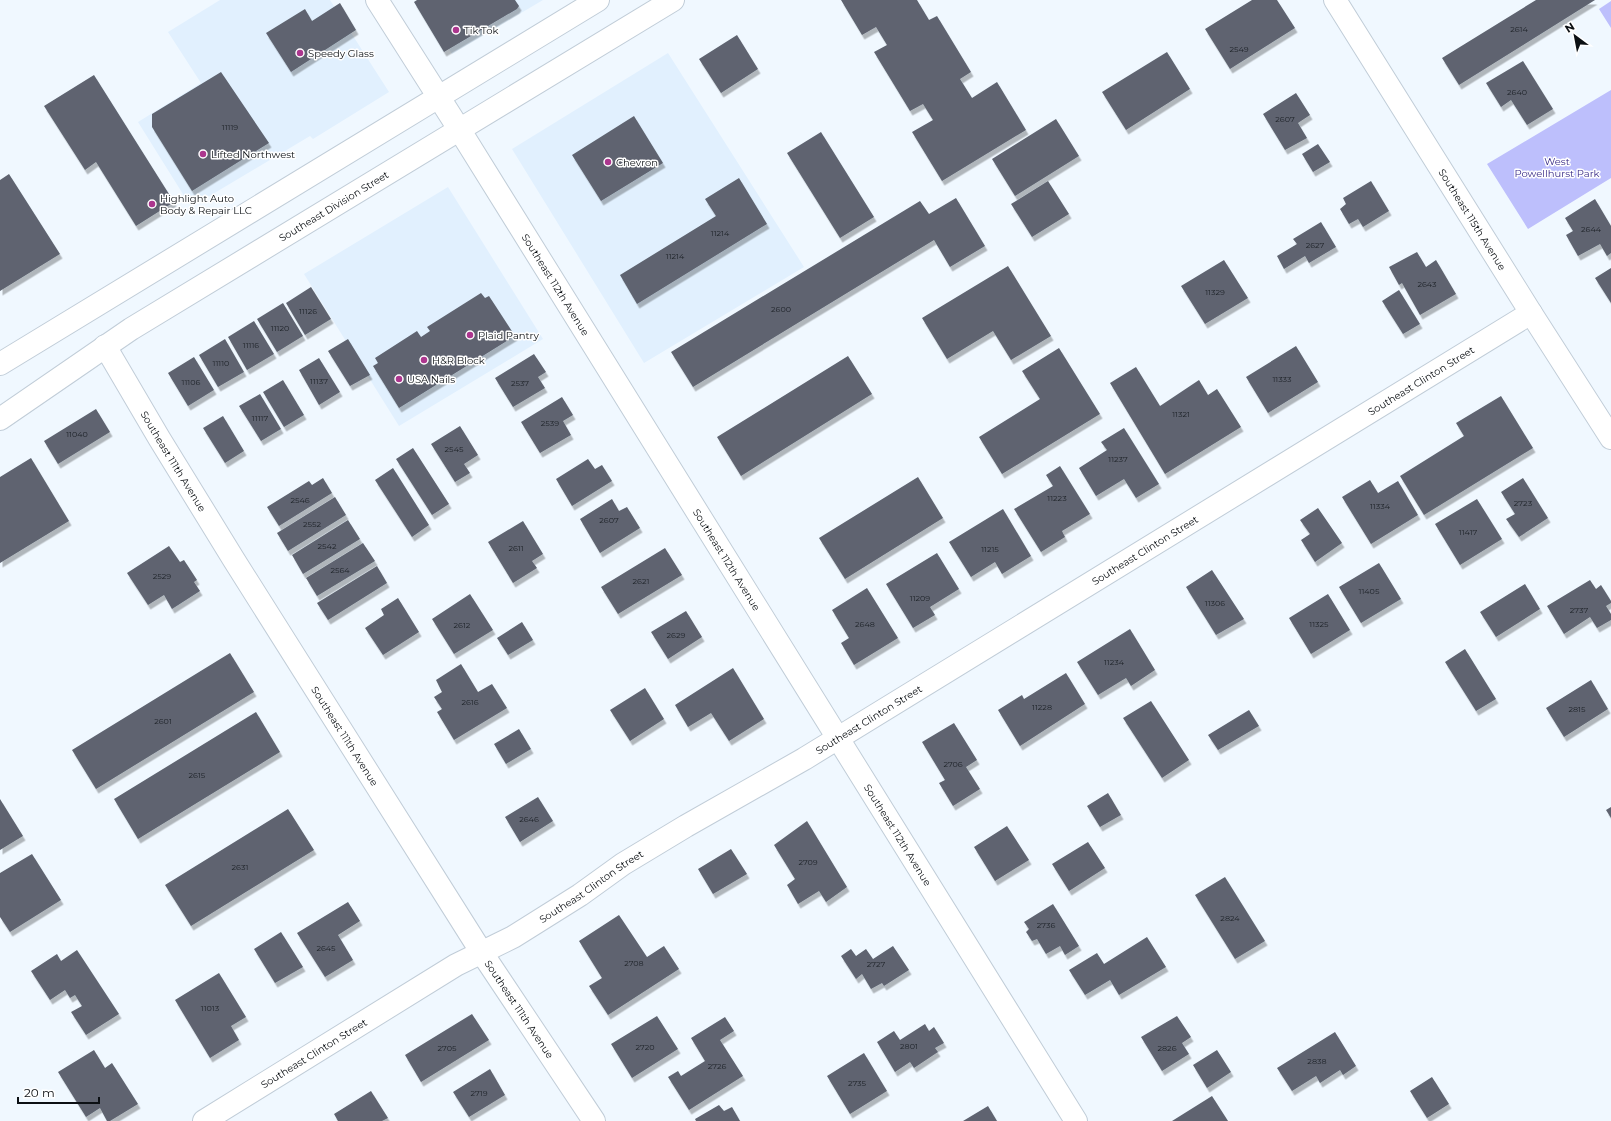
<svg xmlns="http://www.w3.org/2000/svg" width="1611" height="1121" viewBox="0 0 1611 1121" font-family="Montserrat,sans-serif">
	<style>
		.built { fill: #e1f0fe }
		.green { fill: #bdbffc }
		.building { fill: #5e6470; filter: url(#shadow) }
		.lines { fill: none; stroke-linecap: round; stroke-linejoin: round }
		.minor-casing { stroke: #c1cdd8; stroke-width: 24 }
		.secondary-casing { stroke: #c1cdd8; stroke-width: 24 }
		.primary-casing { stroke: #c1cdd8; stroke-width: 24 }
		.minor { stroke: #fff; stroke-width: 22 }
		.secondary { stroke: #fff; stroke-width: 22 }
		.primary { stroke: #fff; stroke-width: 22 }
		.poi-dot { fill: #ac368e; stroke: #fff; stroke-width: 1.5 }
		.labels { text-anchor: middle; stroke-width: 3; stroke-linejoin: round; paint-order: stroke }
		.number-label { font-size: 8px; fill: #20252b }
		.poi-label { font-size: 10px; fill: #0c1014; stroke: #fff; text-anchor: start }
		.park-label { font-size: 10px; fill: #382a87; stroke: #fff }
		.street-label { font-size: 10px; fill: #0c1014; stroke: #fff }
	</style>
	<defs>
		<filter id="shadow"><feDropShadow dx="2.5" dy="4.5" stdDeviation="0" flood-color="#0004"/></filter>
	</defs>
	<rect width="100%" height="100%" fill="#f0f8ff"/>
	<path class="built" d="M220 0H330L389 92 313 139 310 136 191 207 138 122 201 83 168 32Z
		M418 0H543L452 54Z
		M668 53 804 267 644 363 512 149Z
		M448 187 543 339 399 426 304 274Z"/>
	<path class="green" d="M1611 1V28L1599 9Z
		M1611 90V178L1528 229 1487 164Z"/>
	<path class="building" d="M417 0H515L519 6 517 9 444 52 414 2Z
		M841 0H917L929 20 937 16 971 72 960 79 972 98 997 82 1026 130 942 181 912 132 933 120 923 104 910 111 874 52 887 45 876 27 862 35Z
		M1252 0H1277L1295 28 1230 69 1205 29Z
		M1536 0H1595L1459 85 1442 58Z
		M340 3 356 30 291 72 266 33 305 9 312 21Z
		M737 35 758 69 721 93 699 59Z
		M1167 52 1190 89 1126 130 1102 92Z
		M1523 61 1553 109 1527 125 1511 100 1501 107 1486 83Z
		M221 72 269 143 192 191 152 127V114Z
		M94 75 174 202 136 226 96 162 85 170 44 106Z
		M1296 93 1310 115 1298 123 1307 138 1285 150 1263 114Z
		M634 116 663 163 601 201 572 155Z
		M1056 119 1079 156 1015 196 992 159Z
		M821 132 874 217 840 238 787 153Z
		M1318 144 1330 162 1313 172 1302 154Z
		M9 174 60 254 0 291V180Z
		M739 178 767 224 637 304 620 275 716 216 705 199Z
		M1048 181 1069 214 1032 237 1011 204Z
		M1371 181 1389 211 1363 227 1358 219 1349 224 1340 209 1346 204 1343 198Z
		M956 198 985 246 950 267 934 240 693 387 671 352 920 201 929 214Z
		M1595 199 1611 226V253L1607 256 1600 244 1578 256 1566 235 1573 231 1565 218Z
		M1321 222 1336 247 1309 263 1305 256 1284 269 1277 256 1297 244 1293 239Z
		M1417 252 1426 267 1436 260 1456 294 1420 315 1402 283 1399 285 1389 267Z
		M1224 260 1248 298 1205 324 1181 286Z
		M1008 266 1051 336 1011 360 993 331 947 359 922 318Z
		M1611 268V303L1595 278Z
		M311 287 331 319 305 335 286 303Z
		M1399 290 1420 324 1403 334 1382 301Z
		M481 293 485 298 489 296 515 336 399 408 373 366 378 363 375 358 417 331 421 337 430 331 427 327Z
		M283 303 303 336 277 352 257 319Z
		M254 321 274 354 247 370 228 337Z
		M225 339 244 372 218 387 199 355Z
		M348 339 370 375 350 386 328 351Z
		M1296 346 1318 382 1268 413 1246 377Z
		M1059 348 1100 414 1002 474 979 437 1040 399 1022 371Z
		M534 354 546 372 538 377 545 388 513 407 495 378Z
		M848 356 872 394 741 476 717 437Z
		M194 357 214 390 188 406 168 373Z
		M319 358 340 392 319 405 299 370Z
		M1136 367 1160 406 1199 380 1208 395 1217 389 1241 427 1165 474 1110 383Z
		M283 380 304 415 284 427 263 392Z
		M260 394 281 429 261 441 239 406Z
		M1501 396 1533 448 1424 515 1400 476 1464 436 1456 423Z
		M562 397 573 415 563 421 571 435 540 453 521 422Z
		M96 409 110 432 58 464 44 441Z
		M223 416 244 451 225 463 203 428Z
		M460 426 478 455 464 464 470 473 455 482 431 444Z
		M1124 428 1159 484 1136 498 1124 479 1096 496 1079 468 1107 450 1101 442Z
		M413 448 449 504 432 515 396 459Z
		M31 458 69 521 0 563V477Z
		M588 459 595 469 602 465 612 481 572 506 556 479Z
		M1060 466 1090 514 1062 531 1065 537 1041 552 1014 509 1053 486 1046 475Z
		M393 468 429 525 412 537 375 480Z
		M918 477 943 518 845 579 819 538Z
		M323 478 332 493 279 526 267 507 309 481 312 485Z
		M1523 478 1548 518 1519 537 1506 519 1515 514 1501 492Z
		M1370 480 1378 493 1398 481 1418 515 1371 544 1342 497Z
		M335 497 346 515 288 551 277 533Z
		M612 499 619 511 627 507 640 528 600 553 580 519Z
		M1477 499 1502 539 1460 565 1435 524Z
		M1318 508 1342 543 1315 562 1301 540 1310 534 1300 520Z
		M1003 509 1031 556 1002 574 995 562 971 577 949 542Z
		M348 520 360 539 303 574 292 555Z
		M523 521 543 554 532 561 537 568 513 583 488 542Z
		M363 543 375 561 317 596 306 578Z
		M169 546 180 562 184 560 197 580 194 582 200 591 172 609 164 595 148 605 127 573Z
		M665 548 682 575 618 614 601 587Z
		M937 553 959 589 930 607 935 615 913 628 886 584Z
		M1379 563 1401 599 1361 623 1339 587Z
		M377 566 387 583 328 620 317 603Z
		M1212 570 1244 619 1216 635 1186 587Z
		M1590 580 1596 589 1601 585 1611 601V603L1606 606 1611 614V620L1597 628 1590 617 1564 634 1547 606Z
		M1525 584 1540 609 1496 637 1480 612Z
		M867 588 898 638 854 665 841 643 849 638 832 610Z
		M470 594 493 630 454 654 432 619Z
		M1328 594 1350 630 1311 654 1289 618Z
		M398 598 419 632 383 655 365 628 384 615 381 609Z
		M686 611 702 637 668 659 651 632Z
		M522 622 533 640 508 655 497 638Z
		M1130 629 1155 670 1131 686 1126 678 1098 695 1077 662Z
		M1465 649 1496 699 1476 711 1445 662Z
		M230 653 254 692 96 789 72 750Z
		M461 664 478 692 492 684 507 708 454 740 437 712 442 709 434 697 442 692 436 680Z
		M733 668 764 719 729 741 711 713 688 727 675 705Z
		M1066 673 1085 704 1020 746 998 710 1022 695 1024 699Z
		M1591 680 1608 709 1564 737 1546 708Z
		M645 688 664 719 630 741 610 710Z
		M1151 701 1189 760 1162 778 1123 718Z
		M1249 710 1259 726 1218 750 1208 735Z
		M256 712 280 752 138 839 114 799Z
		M954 723 977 760 966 767 980 789 953 806 939 783 945 780 922 742Z
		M519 729 531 749 506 764 494 744Z
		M1108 793 1121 815 1100 827 1087 806Z
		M538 797 553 821 520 842 505 817Z
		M0 799 23 836 0 850Z
		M1611 807V818L1606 810Z
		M288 809 314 850 191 926 165 885Z
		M807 821 847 887 826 902 819 891 798 904 787 885 795 879 774 845Z
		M1007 826 1029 860 995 881 974 847Z
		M1088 842 1105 868 1069 891 1052 864Z
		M731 849 747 874 713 894 698 869Z
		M32 854 61 900 10 932 0 917V873Z
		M1225 877 1265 941 1235 959 1195 895Z
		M348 902 360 921 338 935 353 960 325 977 297 933Z
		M1053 904 1079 946 1065 955 1060 946 1046 954 1037 939 1032 941 1026 932 1029 929 1024 922Z
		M619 915 647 957 664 946 679 969 608 1015 589 986 602 978 579 941Z
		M281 932 303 967 275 983 254 949Z
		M1147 937 1166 967 1119 995 1110 980 1085 995 1069 970 1097 953 1104 964Z
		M893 946 909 970 884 986 882 983 871 989 862 974 856 979 841 956 851 949 856 956 866 949 873 959Z
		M77 950 119 1014 86 1035 71 1012 82 1006 75 995 70 998 65 990 50 1000 31 971 57 954 61 961Z
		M219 973 246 1017 231 1026 239 1040 210 1058 175 1000Z
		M472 1014 489 1040 421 1082 405 1055Z
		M657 1016 678 1049 632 1078 611 1044Z
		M1177 1016 1191 1037 1182 1043 1189 1054 1162 1071 1141 1037Z
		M725 1017 734 1031 720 1040 743 1076 689 1110 668 1077 678 1071 681 1076 705 1061 691 1038Z
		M925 1024 929 1031 934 1027 944 1043 935 1048 938 1052 914 1068 910 1062 895 1072 877 1042 894 1031 900 1040Z
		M1335 1032 1356 1066 1343 1075 1340 1070 1320 1083 1316 1076 1292 1091 1277 1068Z
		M94 1050 105 1068 112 1063 138 1104 110 1121H107L100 1108 86 1117 58 1072Z
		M1217 1050 1231 1072 1207 1088 1193 1065Z
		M864 1053 887 1091 850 1114 827 1076Z
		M490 1069 505 1095 469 1117 453 1092Z
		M1432 1077 1449 1104 1427 1118 1410 1091Z
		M371 1091 388 1118 382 1121H338L334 1114Z
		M1212 1096 1228 1121H1172Z
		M719 1105 724 1111 732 1107 740 1121H696L695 1119Z
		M988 1106 997 1121H963Z"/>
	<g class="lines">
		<g class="minor-casing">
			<g id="minor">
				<path id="s1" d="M1335 0 1531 313 1611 438"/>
				<path id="s2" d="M105 346 159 438 234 560 482 953 594 1121"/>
				<path id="s3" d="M204 1121 456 965 513 937 580 895 623 864 686 826 804 759 1531 313"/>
			</g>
		</g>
		<g class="secondary-casing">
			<g id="secondary">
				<path id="s4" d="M377 0 459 129 1076 1121"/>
			</g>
		</g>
		<g class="primary-casing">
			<g id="primary">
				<path d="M0 364 598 0"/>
				<path id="s5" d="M0 419 131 329 673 0"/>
			</g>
		</g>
		<use href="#minor" class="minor"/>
		<use href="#secondary" class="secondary"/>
		<use href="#primary" class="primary"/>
	</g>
	<g class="poi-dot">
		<circle cx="456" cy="30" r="4"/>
		<circle cx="300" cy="53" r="4"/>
		<circle cx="203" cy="154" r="4"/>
		<circle cx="608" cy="162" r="4"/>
		<circle cx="152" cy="204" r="4"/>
		<circle cx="470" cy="335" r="4"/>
		<circle cx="424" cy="360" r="4"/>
		<circle cx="399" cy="379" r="4"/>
	</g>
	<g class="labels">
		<g class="number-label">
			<text x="1519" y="32">2614</text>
			<text x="1239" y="52">2549</text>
			<text x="1517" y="95">2640</text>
			<text x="1285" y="122">2607</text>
			<text x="230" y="130">11119</text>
			<text x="1591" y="232">2644</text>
			<text x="720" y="236">11214</text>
			<text x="1315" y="248">2627</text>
			<text x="675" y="259">11214</text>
			<text x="1427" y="287">2643</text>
			<text x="1215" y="295">11329</text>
			<text x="781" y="312">2600</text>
			<text x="308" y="314">11126</text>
			<text x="280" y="331">11120</text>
			<text x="251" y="348">11116</text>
			<text x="221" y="366">11110</text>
			<text x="1282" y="382">11333</text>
			<text x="319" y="384">11137</text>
			<text x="191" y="385">11106</text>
			<text x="520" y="386">2537</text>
			<text x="1181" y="417">11321</text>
			<text x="260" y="421">11117</text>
			<text x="550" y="426">2539</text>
			<text x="77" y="437">11040</text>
			<text x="454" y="452">2545</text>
			<text x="1118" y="462">11237</text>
			<text x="1057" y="501">11223</text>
			<text x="300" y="503">2546</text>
			<text x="1523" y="506">2723</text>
			<text x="1380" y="509">11334</text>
			<text x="609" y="523">2607</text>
			<text x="312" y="527">2552</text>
			<text x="1468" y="535">11417</text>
			<text x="327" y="549">2542</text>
			<text x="516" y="551">2611</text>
			<text x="990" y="552">11215</text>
			<text x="340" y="573">2564</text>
			<text x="162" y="579">2529</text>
			<text x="641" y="584">2621</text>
			<text x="1369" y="594">11405</text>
			<text x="920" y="601">11209</text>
			<text x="1215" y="606">11306</text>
			<text x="1579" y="613">2737</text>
			<text x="865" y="627">2648</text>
			<text x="1319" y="627">11325</text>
			<text x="462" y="628">2612</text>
			<text x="676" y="638">2629</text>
			<text x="1114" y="665">11234</text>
			<text x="470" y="705">2616</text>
			<text x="1042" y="710">11228</text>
			<text x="1577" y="712">2815</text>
			<text x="163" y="724">2601</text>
			<text x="953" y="767">2706</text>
			<text x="197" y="778">2615</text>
			<text x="529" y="822">2646</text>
			<text x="808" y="865">2709</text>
			<text x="240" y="870">2631</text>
			<text x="1230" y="921">2824</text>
			<text x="1046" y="928">2736</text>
			<text x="326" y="951">2645</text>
			<text x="634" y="966">2708</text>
			<text x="876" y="967">2727</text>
			<text x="210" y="1011">11013</text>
			<text x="909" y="1049">2801</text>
			<text x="645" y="1050">2720</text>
			<text x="447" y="1051">2705</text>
			<text x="1167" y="1051">2826</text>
			<text x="1317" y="1064">2838</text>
			<text x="717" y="1069">2726</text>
			<text x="857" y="1086">2735</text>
			<text x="479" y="1096">2719</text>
		</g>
		<g class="poi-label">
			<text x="464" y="34">Tik Tok</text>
			<text x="308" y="57">Speedy Glass</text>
			<text x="211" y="158">Lifted Northwest</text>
			<text x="616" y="166">Chevron</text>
			<text x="160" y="202">Highlight Auto<tspan x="160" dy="12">Body &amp; Repair LLC</tspan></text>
			<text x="478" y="339">Plaid Pantry</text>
			<text x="432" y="364">H&amp;R Block</text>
			<text x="407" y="383">USA Nails</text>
		</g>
		<g class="park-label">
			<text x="1557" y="165">West<tspan x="1557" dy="12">Powellhurst Park</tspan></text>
		</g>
		<g class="street-label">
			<text dy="4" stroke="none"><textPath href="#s5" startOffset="396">Southeast Division Street</textPath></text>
			<text dy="4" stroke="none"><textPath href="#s1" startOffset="259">Southeast 115th Avenue</textPath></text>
			<text dy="4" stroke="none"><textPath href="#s4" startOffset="336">Southeast 112th Avenue</textPath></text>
			<text dy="4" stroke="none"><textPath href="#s3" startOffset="1425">Southeast Clinton Street</textPath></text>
			<text dy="4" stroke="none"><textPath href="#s2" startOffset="134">Southeast 111th Avenue</textPath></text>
			<text dy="4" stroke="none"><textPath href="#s3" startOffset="1101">Southeast Clinton Street</textPath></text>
			<text dy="4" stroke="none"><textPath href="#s4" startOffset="660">Southeast 112th Avenue</textPath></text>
			<text dy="4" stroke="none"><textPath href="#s3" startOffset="777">Southeast Clinton Street</textPath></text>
			<text dy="4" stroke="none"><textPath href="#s2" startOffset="458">Southeast 111th Avenue</textPath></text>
			<text dy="4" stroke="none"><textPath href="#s4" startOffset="984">Southeast 112th Avenue</textPath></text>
			<text dy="4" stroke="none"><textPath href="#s3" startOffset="453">Southeast Clinton Street</textPath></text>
			<text dy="4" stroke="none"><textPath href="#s2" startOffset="782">Southeast 111th Avenue</textPath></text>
			<text dy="4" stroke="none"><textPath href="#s3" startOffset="129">Southeast Clinton Street</textPath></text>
		</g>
	</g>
	<g transform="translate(1575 36) rotate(328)" stroke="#ffffff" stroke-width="3" paint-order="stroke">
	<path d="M0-3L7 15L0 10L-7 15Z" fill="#0c1014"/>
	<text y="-6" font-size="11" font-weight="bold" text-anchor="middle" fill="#0c1014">N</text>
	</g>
	<path d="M18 1097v6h81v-6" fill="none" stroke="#0c1014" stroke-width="2"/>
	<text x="24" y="1097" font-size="12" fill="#0c1014" stroke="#ffffff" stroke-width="3" paint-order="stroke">20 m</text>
</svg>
